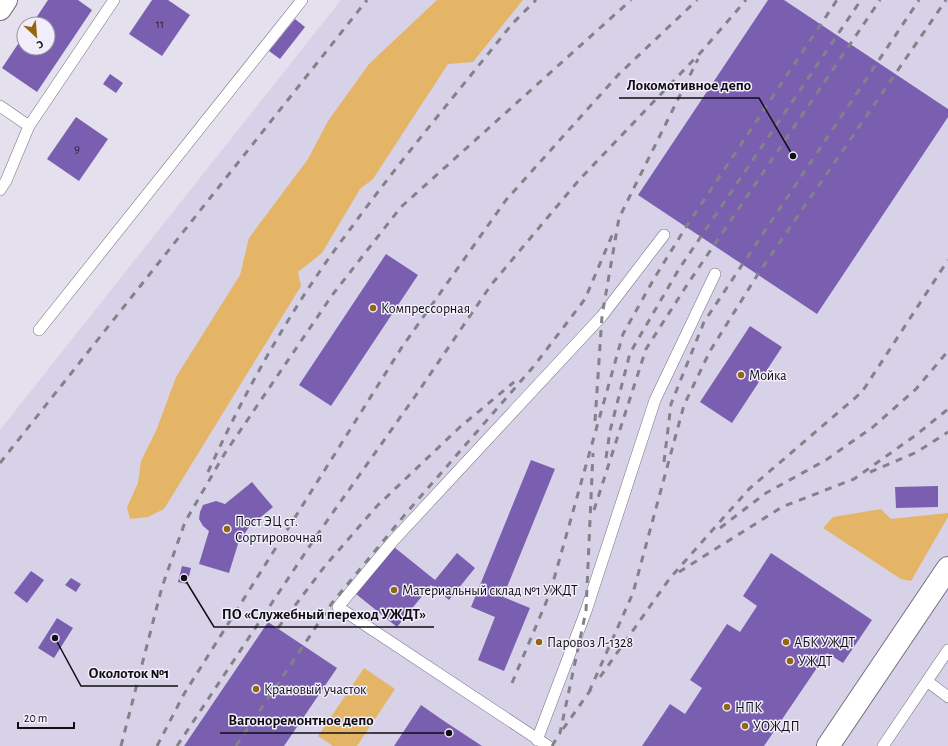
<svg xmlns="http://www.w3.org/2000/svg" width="948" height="746" viewBox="0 0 948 746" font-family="'Alegreya Sans',sans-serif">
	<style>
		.built { fill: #d7d2e7 }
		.green { fill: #e4b566 }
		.building { fill: #7a5fb1 }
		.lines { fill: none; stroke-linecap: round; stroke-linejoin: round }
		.service-casing { stroke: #75727e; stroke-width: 12 }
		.minor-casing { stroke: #75727e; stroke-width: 24 }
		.primary-casing { stroke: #75727e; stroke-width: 24 }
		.service { stroke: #fff; stroke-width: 11 }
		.minor { stroke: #fff; stroke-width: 22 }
		.primary { stroke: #fff; stroke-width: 22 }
		.rail { stroke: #83818a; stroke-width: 3; stroke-dasharray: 7 7; stroke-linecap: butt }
		.poi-dot { fill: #91670f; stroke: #f1edfb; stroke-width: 1.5 }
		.labels { text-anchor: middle; stroke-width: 3; stroke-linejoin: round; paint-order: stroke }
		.number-label { font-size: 12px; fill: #2a223a }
		.poi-label { font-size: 14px; fill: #0f0e12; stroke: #f1edfb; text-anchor: start }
		.leader { fill: none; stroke: #0f0e12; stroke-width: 1.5 }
		.callout-dot { fill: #0f0e12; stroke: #f1edfb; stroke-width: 1.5 }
		.callout-label { font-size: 15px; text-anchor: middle; font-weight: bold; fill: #0f0e12; stroke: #f1edfb; stroke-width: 3; stroke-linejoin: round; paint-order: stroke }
	</style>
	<rect width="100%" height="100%" fill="#e4e0ee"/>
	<path class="built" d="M341 0H948V746H0V430Z"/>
	<path class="green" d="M437 0H523L473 62 448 64 373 179 360 189 322 253 298 272 301 286 164 509 148 517 130 519 127 507 138 483 141 461 156 431 176 377 240 275 249 238 308 159 328 121 369 64Z
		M881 509 891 519 948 513V517L911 581 901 579 823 528 833 517Z
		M364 668 395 689 357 746H333L318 736Z"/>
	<path class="building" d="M48 0H78L92 10 37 92 2 68 24 35V48H48V24H32Z
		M152 0H168L190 15 162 56 129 34Z
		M768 0H784L948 109V117L817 314 638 195Z
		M295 19 305 27 280 59 269 51Z
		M110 74 123 83 116 93 103 84Z
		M76 117 108 139 79 181 47 159Z
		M386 254 418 275 331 406 299 385Z
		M750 326 782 347 732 423 700 402Z
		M531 460 555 469 503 597 530 608 504 671 478 660 495 617 471 607Z
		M252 482 273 507 249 527 238 544 229 573 199 564 209 531 203 526 199 519 200 512 203 505 216 501 225 504Z
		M938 486V507L896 508 895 487Z
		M394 547 435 580 457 553 475 568 449 600 431 585 397 627 356 594Z
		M771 553 872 620 843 663 827 653 764 746H642L670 704 685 714 702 688 690 680 727 624 740 632 757 606 743 596Z
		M182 566 191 568 187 584 178 582Z
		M31 571 44 580 27 603 14 593Z
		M71 578 81 584 76 592 65 585Z
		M57 618 73 628 54 658 38 648Z
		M268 622 337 668 284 746H184Z
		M421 705 444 721 482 746H394Z"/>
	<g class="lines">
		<g class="service-casing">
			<path id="service" d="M0 106 29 126
				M0 190 6 181 29 126 114 0
				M39 330 302 0
				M927 681 948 697
				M537 740 586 611 655 400 715 274
				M548 746 338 607 393 541 602 316 664 235
				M883 746 948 650"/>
		</g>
		<g class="minor-casing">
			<path id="minor" d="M828 746 948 568"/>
		</g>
		<g class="primary-casing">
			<path id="primary" d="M0 9 6 0"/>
		</g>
		<use href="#service" class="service"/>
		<use href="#minor" class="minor"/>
		<use href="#primary" class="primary"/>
		<path class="rail" d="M595 421 602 316 619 218 698 59
			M606 458 610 431 630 353 679 269 861 0
			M664 462 671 404 704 322 919 0
			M0 463 367 0
			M208 472C247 387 294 303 351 228 402 158 458 92 512 24L536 0
			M870 472 917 452 948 432
			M594 510 646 349 687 285 880 0
			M720 528 766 493 826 460 873 427 916 389 948 351
			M679 572 782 507 854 479 916 435 948 409
			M278 628 325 566 377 506 460 427 514 382
			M600 677 670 578 749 489 862 392 948 260
			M512 683 550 593 623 334 655 277 686 227 837 0
			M589 692 633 593 684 405 710 351 758 274 946 0
			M563 729 592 688
			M121 746 162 587 185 522 225 453 333 294 401 207 631 0
			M157 746 184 694 402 347 506 200 619 74 697 0
			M177 746 317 535 416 395 491 285 579 180 702 51 746 0
			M236 746 332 603 408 511 534 366 585 299 613 233
			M552 746 560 733 586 611 593 453"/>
	</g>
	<g class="poi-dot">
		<circle cx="373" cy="308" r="4"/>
		<circle cx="741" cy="375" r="4"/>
		<circle cx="227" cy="529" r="4"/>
		<circle cx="394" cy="590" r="4"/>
		<circle cx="539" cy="642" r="4"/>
		<circle cx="786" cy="642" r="4"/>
		<circle cx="790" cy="661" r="4"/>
		<circle cx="256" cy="689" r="4"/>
		<circle cx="727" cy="707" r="4"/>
		<circle cx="745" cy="726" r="4"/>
	</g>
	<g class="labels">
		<g class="number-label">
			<text x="160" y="28">11</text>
			<text x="77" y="153">9</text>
		</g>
		<g class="poi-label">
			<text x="381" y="313">Компрессорная</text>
			<text x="749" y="380">Мойка</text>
			<text x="235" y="526">Пост ЭЦ ст.<tspan x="235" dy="16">Сортировочная</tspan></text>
			<text x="402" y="595">Материальный склад №1 УЖДТ</text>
			<text x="547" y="647">Паровоз Л-1328</text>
			<text x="794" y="647">АБК УЖДТ</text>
			<text x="798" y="666">УЖДТ</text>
			<text x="264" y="694">Крановый участок</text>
			<text x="735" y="712">НПК</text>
			<text x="753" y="731">УОЖДП</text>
		</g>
	</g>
	<path class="leader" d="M793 156L759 98H619M184 578L214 627H434M55 638L81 686H178M449 733L382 733H220"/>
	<g class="callout-dot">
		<circle cx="793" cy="156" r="4"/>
		<circle cx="184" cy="578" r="4"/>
		<circle cx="55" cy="638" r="4"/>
		<circle cx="449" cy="733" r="4"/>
	</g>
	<g class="callout-label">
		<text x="689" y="90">Локомотивное депо</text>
		<text x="324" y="619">ПО «Служебный переход УЖДТ»</text>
		<text x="129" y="678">Околоток №1</text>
		<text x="301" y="725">Вагоноремонтное депо</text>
	</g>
	<g transform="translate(36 36) rotate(154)"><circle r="19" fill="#f1edfb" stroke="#97949e"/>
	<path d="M0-3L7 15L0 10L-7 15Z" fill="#91670f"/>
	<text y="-6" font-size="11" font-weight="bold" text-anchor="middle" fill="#0f0e12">С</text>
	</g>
	<path d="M18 722v6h56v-6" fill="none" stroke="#0f0e12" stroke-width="2"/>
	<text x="24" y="722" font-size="12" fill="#0f0e12" stroke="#f1edfb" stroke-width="3" paint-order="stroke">20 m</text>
</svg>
